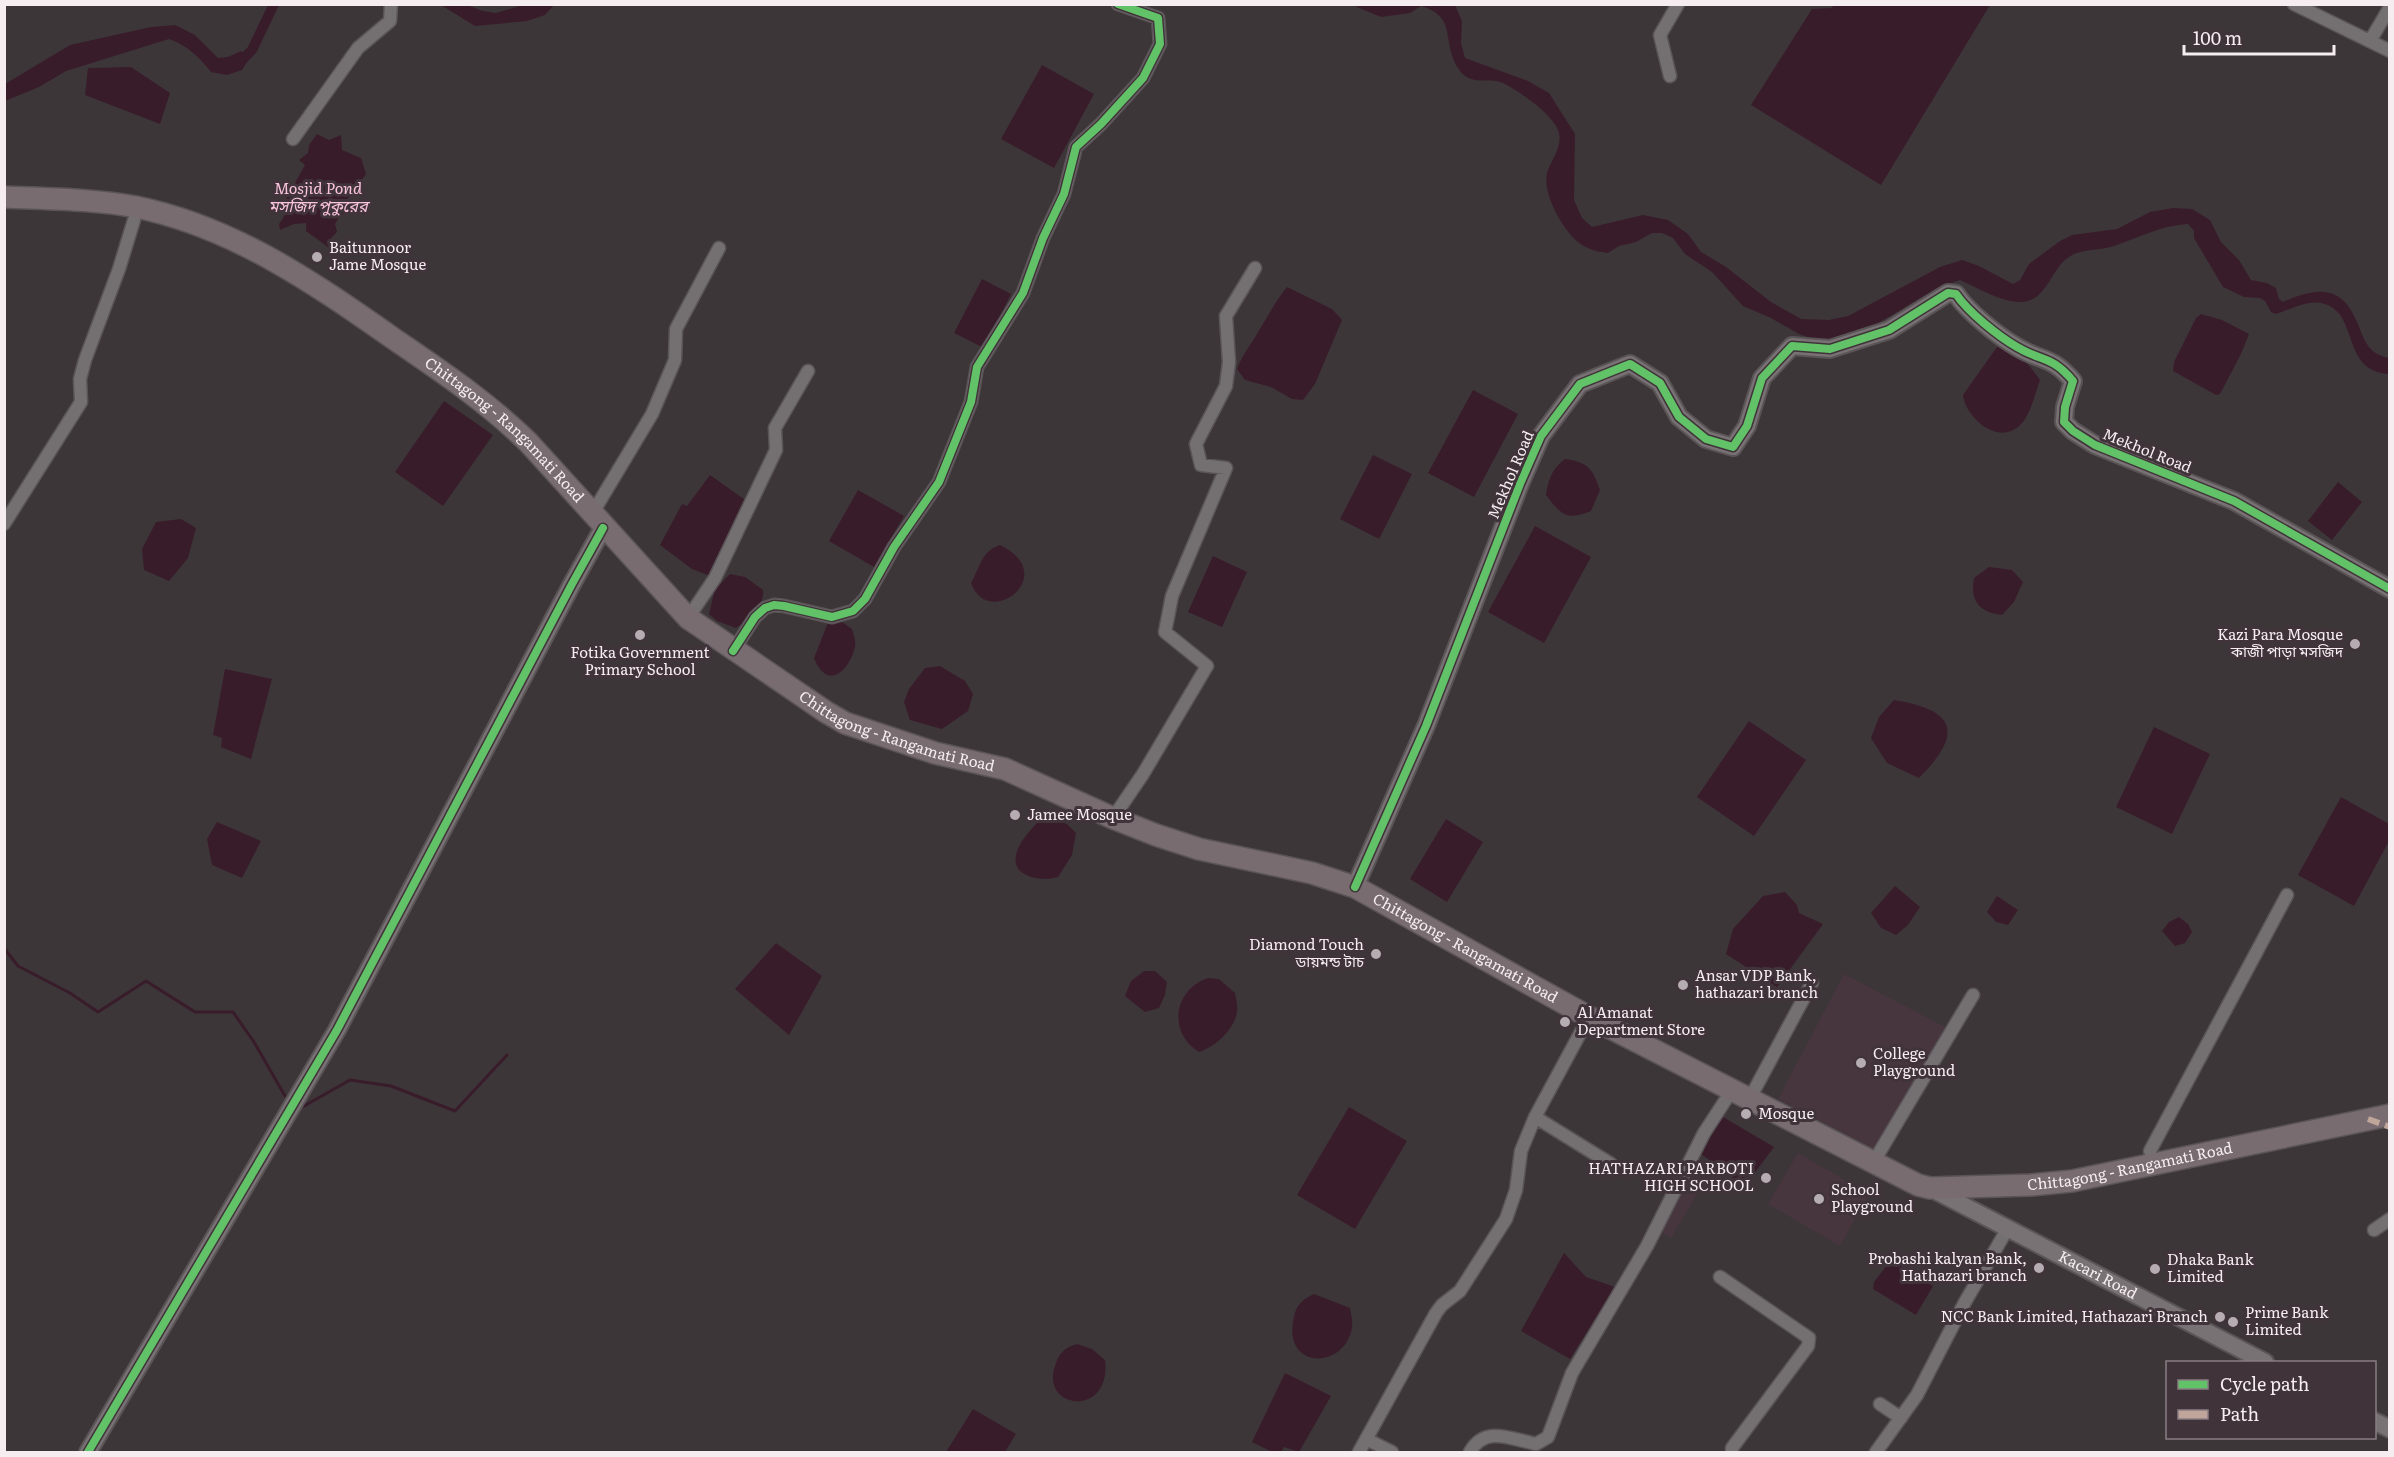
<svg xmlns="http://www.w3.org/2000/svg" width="2394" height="1457" viewBox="0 0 2394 1457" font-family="Literata,'Noto Sans Bengali',serif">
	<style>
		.built { fill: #47363e }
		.water { fill: #391c2a }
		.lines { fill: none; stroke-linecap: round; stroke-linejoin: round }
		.stream { stroke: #391c2a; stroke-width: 3 }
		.canal { stroke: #391c2a; stroke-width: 10 }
		.street-casing { stroke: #5a5457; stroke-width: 15 }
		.secondary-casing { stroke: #5a5457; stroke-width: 20 }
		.highway-casing { stroke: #5a5457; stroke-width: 24 }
		.street { stroke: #747072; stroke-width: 12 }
		.secondary { stroke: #787274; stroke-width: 16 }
		.highway { stroke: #786c71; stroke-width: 21 }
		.quiet { stroke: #c0a59a; stroke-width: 6; stroke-dasharray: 12 6; stroke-linecap: butt }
		.cycleway-casing { stroke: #403339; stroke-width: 11 }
		.cycleway { stroke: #61c268; stroke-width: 8 }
		.poi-dot { fill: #b5adb1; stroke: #403339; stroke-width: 2 }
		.labels { text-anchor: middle; stroke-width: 6; stroke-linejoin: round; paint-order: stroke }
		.poi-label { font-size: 15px; fill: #f6edf1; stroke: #403339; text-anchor: start }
		.street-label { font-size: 15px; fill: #f6edf1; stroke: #403339 }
		.water-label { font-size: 16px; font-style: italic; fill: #fac4dd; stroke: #403339 }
	</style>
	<rect width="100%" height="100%" fill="#3d3639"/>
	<path class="built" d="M1844 974 1945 1027 1878 1152 1778 1099Z
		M1798 1153 1869 1194 1840 1246 1768 1204Z
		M1686 1183 1699 1191 1671 1238 1658 1230Z"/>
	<path class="water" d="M441 5H467L483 11 496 13 523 5H554L545 15 527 21 475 26Z
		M1352 5H1455L1462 21 1461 43 1465 58 1528 81 1549 93 1575 134 1574 200 1582 218 1592 227 1643 215 1668 220 1688 234 1701 252 1726 267 1771 302 1801 319 1829 320 1848 316 1940 267 1962 260 1979 266 2013 284 2020 280 2029 264 2060 241 2072 235 2117 229 2150 212 2173 208 2192 209 2210 220 2221 242 2239 260 2251 280 2267 283 2276 288 2279 299 2283 302C2315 288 2341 283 2357 322 2365 341 2367 353 2389 358V374C2339 371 2361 311 2321 303 2307 300 2289 310 2276 314L2271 312 2265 301 2260 298 2244 297 2223 287 2194 238V231L2188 224C2162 225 2138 238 2114 246 2102 250 2089 249 2077 253 2073 254 2065 259 2062 263 2050 276 2043 302 2021 302 2001 302 1978 288 1960 280 1933 288 1910 305 1885 319 1868 330 1847 336 1829 344L1799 334 1771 318 1743 306 1712 272 1685 254 1673 238 1662 233H1652L1636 242 1619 246 1608 253C1598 252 1586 249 1578 242 1563 230 1542 193 1547 173 1551 160 1564 145 1558 130 1551 113 1519 91 1503 83 1488 76 1470 88 1458 68 1441 41 1458 17 1421 6L1410 13 1381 17Z
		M1833 5H1990L1881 185 1751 105 1812 9 1832 8Z
		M175 25 195 35 218 58 228 57 241 51 249 59 242 70 227 75 211 72C199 57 188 46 169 39L66 71 39 87 5 101V84L70 45 151 27Z
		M1042 65 1094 94 1054 168 1001 139Z
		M131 67 170 93 160 124 85 95 88 68Z
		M317 134 329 140 341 135 342 150 361 158 366 174 359 184 363 196 352 195 347 199 350 206 346 213 339 217 335 224 337 232 330 239 334 245 328 247 306 231V223L294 224 280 230 279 224 287 212 284 203 305 165 299 160 308 153 309 145Z
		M982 279 1011 294 984 348 954 333Z
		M1287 287 1332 309 1342 320 1315 384 1303 400 1292 399 1271 387 1245 380 1237 369C1243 353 1253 342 1261 327 1270 313 1276 300 1287 287Z
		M2201 314 2222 320 2249 334 2241 354 2220 394 2216 395 2173 371 2174 362 2196 318Z
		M1997 347C2019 349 2028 364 2040 380 2034 396 2031 416 2018 427 1996 445 1965 416 1963 395Z
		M1473 390 1518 414 1474 497 1428 473Z
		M444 401 493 435 443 506 395 472Z
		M1373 455 1412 474 1379 539 1340 519Z
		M1565 459C1588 462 1593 469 1600 490L1591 511C1567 521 1561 515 1546 495 1549 479 1551 470 1565 459Z
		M710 475 748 502 710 576 692 569 660 545 682 504 687 506Z
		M2338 482 2362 502 2332 540 2308 521Z
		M858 490 904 516 874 567 829 541Z
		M181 519 196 528 188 558 169 581 144 570 142 549 156 522Z
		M1535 526 1591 557 1544 643 1488 612Z
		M1000 545C1062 575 988 631 971 583 980 568 981 551 1000 545Z
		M1213 556 1247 572 1222 627 1188 612Z
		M1989 567 2012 570 2023 582 2014 602 2002 615C1978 612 1970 600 1974 578Z
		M730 574 745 577 763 590C765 606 748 620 736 628L717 621 709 614 715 589Z
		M832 621 842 622 852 629C854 635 856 641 855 647 849 672 827 691 814 658L827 625Z
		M940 666 965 681 973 694 968 711 942 729 910 720 904 702 909 689 925 668Z
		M225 669 272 679 251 759 221 747 222 738 213 735Z
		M1894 700C1956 710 1964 733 1919 778L1887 763 1871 738 1879 717Z
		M1749 721 1806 760 1754 836 1697 797Z
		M2154 727 2210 754 2172 834 2116 807Z
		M2341 797 2389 824V841L2354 906 2298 875Z
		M1045 816 1067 824 1076 833 1072 855 1058 877C1043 882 1011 878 1016 855 1019 841 1035 824 1045 816Z
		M1446 819 1483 842 1447 902 1410 879Z
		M217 822 261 841 242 878 212 865 207 839Z
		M1895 886 1920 907 1908 925 1896 935 1881 928 1871 913Z
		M1785 892 1797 905 1799 913 1823 924 1777 987 1726 954 1733 929 1763 896Z
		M1997 896 2018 910 2008 925 1996 922 1987 912Z
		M2179 917 2188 924 2192 932 2185 943 2175 946 2162 931 2169 922Z
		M776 943 822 976 789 1035 735 989Z
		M1144 971H1155L1167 982 1165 995 1159 1008 1145 1012 1125 996 1131 981Z
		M1208 978 1219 979 1235 993C1236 998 1238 1006 1237 1012 1234 1030 1215 1047 1199 1052 1167 1033 1174 989 1208 978Z
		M1349 1107 1407 1141 1355 1229 1297 1195Z
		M1723 1117 1774 1147 1747 1183H1740L1700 1153Z
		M1564 1253 1586 1277 1615 1287 1570 1359 1521 1331Z
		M1891 1260 1933 1286 1916 1315 1873 1289 1874 1282Z
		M1314 1294 1350 1308C1351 1314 1353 1321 1352 1327 1346 1370 1281 1371 1294 1317 1296 1305 1303 1299 1314 1294Z
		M1077 1344 1092 1349 1105 1360C1112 1418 1040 1410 1055 1366 1059 1353 1064 1348 1077 1344Z
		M1285 1373 1331 1396 1299 1452 1284 1447 1281 1452H1272L1252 1442Z
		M973 1409 1016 1434 1005 1452H946Z"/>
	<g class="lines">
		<path class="stream" d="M4 948 18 966 70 993 98 1012 146 981 195 1012H233L254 1042 285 1096
			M304 1106 350 1080 391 1086 455 1111 507 1055"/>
		<path class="canal" d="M237 65 252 50 274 4"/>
		<g class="street-casing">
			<path id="street" d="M2294 4 2390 51
				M2370 41 2390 7
				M1670 76 1660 35 1678 4
				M293 139 358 48 390 21 391 4
				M592 514 652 414 675 360 676 329 719 248
				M4 524 81 402 80 379 85 360 119 269 134 220
				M688 618 715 578 776 450 775 428 808 371
				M733 651 755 617 765 608 774 605 784 606 832 617 853 611 865 599 894 547 939 482 971 402 977 367 1023 293 1043 238 1064 194 1076 147 1101 124 1143 78 1160 44 1158 18 1118 4
				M1113 818 1143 774 1207 666 1165 632 1172 596 1226 468 1201 465 1196 444 1226 386 1229 362 1226 316 1255 268
				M1750 1098 1812 983
				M1535 1117 1611 1164
				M2150 1151 2287 895
				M1873 1163 1973 995
				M2374 1230 2390 1219
				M1720 1277 1809 1338 1808 1346 1732 1448V1452
				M1880 1404 1901 1418
				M1366 1439 1392 1452
				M1359 1452 1436 1313 1442 1305 1460 1291 1506 1219 1516 1190 1521 1151 1535 1117 1589 1017
				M1470 1452C1485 1425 1511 1439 1536 1444L1548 1437 1572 1373 1647 1246 1704 1133 1732 1090
				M1876 1452 1917 1395 1965 1302 2008 1228"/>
		</g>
		<g class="secondary-casing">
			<g id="secondary">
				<path d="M1355 887 1426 726 1520 484 1541 436 1580 384 1630 364 1660 383 1679 417 1706 439 1733 447 1747 426 1762 378 1792 346 1830 349 1889 330 1948 293 1956 294C1968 312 1998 336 2017 347 2042 362 2051 355 2073 381L2065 407 2064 422 2073 431 2095 445 2234 501 2390 589"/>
				<path id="s1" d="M1930 1188 2265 1362"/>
				<path d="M2374 1421 2390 1429"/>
				<path d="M88 1452 337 1030 572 584 603 528"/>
			</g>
		</g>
		<g class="highway-casing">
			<g id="highway">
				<path id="s2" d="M4 197C48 199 94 199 136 207 234 227 314 283 394 339 441 371 487 402 528 442L688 618 826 712 845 723 935 753 1005 769 1113 818 1156 835 1199 849 1312 873 1355 887 1589 1017 1918 1185 1930 1188 2031 1185 2072 1181 2390 1115"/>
			</g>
		</g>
		<use href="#street" class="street"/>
		<use href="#secondary" class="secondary"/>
		<use href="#highway" class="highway"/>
		<path class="quiet" d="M2368 1119 2390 1127"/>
		<g class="cycleway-casing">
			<path id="cycleway" d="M733 651 755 617 765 608 774 605 784 606 832 617 853 611 865 599 894 547 939 482 971 402 977 367 1023 293 1043 238 1064 194 1076 147 1101 124 1143 78 1160 44 1158 18 1118 4
				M1355 887 1426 726 1520 484 1541 436 1580 384 1630 364 1660 383 1679 417 1706 439 1733 447 1747 426 1762 378 1792 346 1830 349 1889 330 1948 293 1956 294C1968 312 1998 336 2017 347 2042 362 2051 355 2073 381L2065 407 2064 422 2073 431 2095 445 2234 501 2390 589
				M88 1452 337 1030 572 584 603 528"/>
		</g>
		<use href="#cycleway" class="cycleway"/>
	</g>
	<g class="poi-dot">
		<circle cx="317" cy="257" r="6"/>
		<circle cx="640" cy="635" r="6"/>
		<circle cx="2355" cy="644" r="6"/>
		<circle cx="1015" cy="815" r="6"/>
		<circle cx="1376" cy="954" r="6"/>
		<circle cx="1683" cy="985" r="6"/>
		<circle cx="1565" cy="1022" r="6"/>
		<circle cx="1861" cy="1063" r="6"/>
		<circle cx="1746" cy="1114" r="6"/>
		<circle cx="1766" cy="1178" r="6"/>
		<circle cx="1819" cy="1199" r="6"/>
		<circle cx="2039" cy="1268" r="6"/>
		<circle cx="2155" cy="1269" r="6"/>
		<circle cx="2220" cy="1317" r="6"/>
		<circle cx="2233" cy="1322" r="6"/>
	</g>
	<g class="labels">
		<g class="poi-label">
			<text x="329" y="253">Baitunnoor<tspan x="329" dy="17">Jame Mosque</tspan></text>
			<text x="2343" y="640" text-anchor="end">Kazi Para Mosque<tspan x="2343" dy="17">কাজী পাড়া মসজিদ</tspan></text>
			<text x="640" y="658" text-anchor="middle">Fotika Government<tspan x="640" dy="17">Primary School</tspan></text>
			<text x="1027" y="820">Jamee Mosque</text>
			<text x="1364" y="950" text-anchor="end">Diamond Touch<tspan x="1364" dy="17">ডায়মন্ড টাচ</tspan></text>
			<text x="1695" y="981">Ansar VDP Bank,<tspan x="1695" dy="17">hathazari branch</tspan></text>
			<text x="1577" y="1018">Al Amanat<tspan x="1577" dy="17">Department Store</tspan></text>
			<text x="1873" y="1059">College<tspan x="1873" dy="17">Playground</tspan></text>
			<text x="1758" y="1119">Mosque</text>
			<text x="1754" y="1174" text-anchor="end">HATHAZARI PARBOTI<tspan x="1754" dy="17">HIGH SCHOOL</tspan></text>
			<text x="1831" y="1195">School<tspan x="1831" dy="17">Playground</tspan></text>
			<text x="2027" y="1264" text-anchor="end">Probashi kalyan Bank,<tspan x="2027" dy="17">Hathazari branch</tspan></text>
			<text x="2167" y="1265">Dhaka Bank<tspan x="2167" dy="17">Limited</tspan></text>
			<text x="2245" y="1318">Prime Bank<tspan x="2245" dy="17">Limited</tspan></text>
			<text x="2208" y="1322" text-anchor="end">NCC Bank Limited, Hathazari Branch</text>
		</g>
		<g class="street-label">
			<text dy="5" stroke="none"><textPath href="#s2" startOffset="568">Chittagong - Rangamati Road</textPath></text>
			<text transform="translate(2147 451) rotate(22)" y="5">Mekhol Road</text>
			<text transform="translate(1511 475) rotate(-67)" y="5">Mekhol Road</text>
			<text dy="5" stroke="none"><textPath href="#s2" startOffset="1072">Chittagong - Rangamati Road</textPath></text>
			<text dy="5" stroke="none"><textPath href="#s2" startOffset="1684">Chittagong - Rangamati Road</textPath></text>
			<text dy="5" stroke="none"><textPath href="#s2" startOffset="2409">Chittagong - Rangamati Road</textPath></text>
			<text dy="5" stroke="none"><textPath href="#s1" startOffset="189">Kacari Road</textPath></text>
		</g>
		<g class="water-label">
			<text x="318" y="194">Mosjid Pond<tspan x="318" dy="18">মসজিদ পুকুরের</tspan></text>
		</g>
	</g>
	<rect width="2394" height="1457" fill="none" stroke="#f6edf1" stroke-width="12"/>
	<rect x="2166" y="1361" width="210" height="78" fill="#403339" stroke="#897d83" stroke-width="1.5"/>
	<rect x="2178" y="1380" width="30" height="9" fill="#61c268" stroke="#897d83" stroke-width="1.5"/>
	<text x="2220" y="1391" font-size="18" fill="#f6edf1">Cycle path</text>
	<rect x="2178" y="1410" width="30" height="9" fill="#c0a59a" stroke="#897d83" stroke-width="1.5"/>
	<text x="2220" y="1421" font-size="18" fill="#f6edf1">Path</text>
	<path d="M2184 45v9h150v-9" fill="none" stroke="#f6edf1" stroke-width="3"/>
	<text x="2193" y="45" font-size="18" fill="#f6edf1" stroke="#403339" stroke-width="4.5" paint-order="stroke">100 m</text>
</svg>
